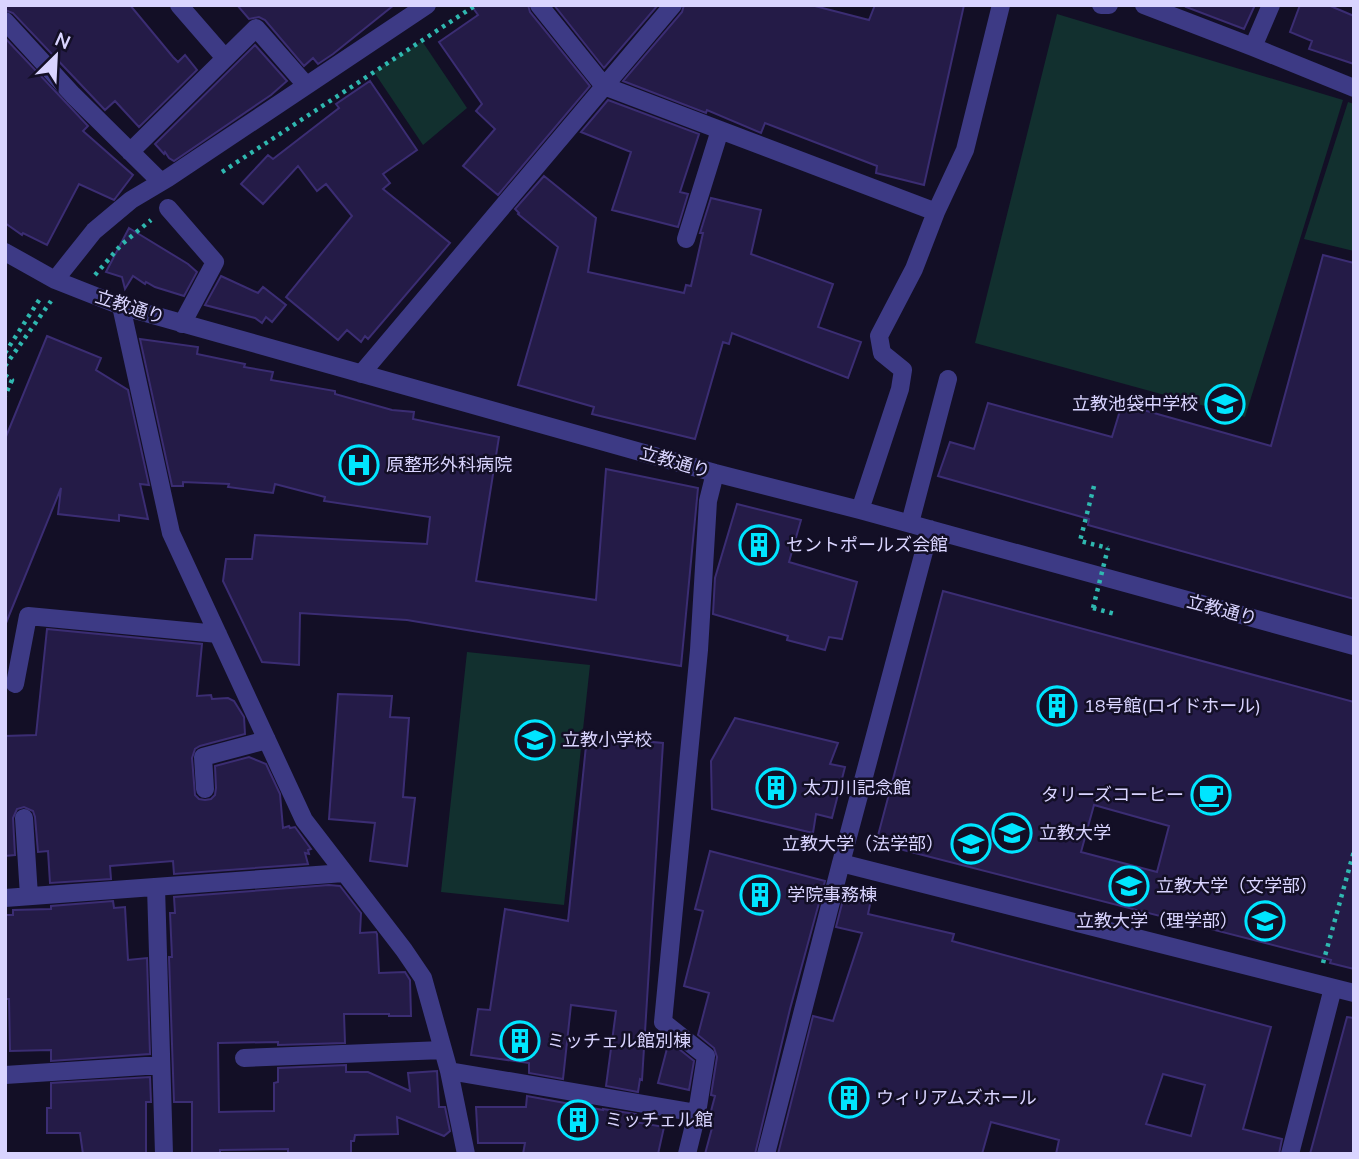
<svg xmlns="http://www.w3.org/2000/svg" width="1359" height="1159" viewBox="0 0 1359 1159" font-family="Mulish,'Noto Sans JP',sans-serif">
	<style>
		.green { fill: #12302f }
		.building { fill: #241b47; stroke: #3b2d73; stroke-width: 2; fill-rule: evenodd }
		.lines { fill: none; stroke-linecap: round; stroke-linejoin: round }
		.path { stroke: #2fb8b0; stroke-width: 4.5; stroke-dasharray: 3.5 5; stroke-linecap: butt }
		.minor { stroke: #3d3a85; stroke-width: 18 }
		.path-bridge { stroke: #2fb8b0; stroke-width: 4.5; stroke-dasharray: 3.5 5; stroke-linecap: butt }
		.labels { text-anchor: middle; stroke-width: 5; stroke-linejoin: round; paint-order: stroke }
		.street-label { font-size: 18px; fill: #d9d4ff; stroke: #130f26 }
		.poi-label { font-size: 18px; fill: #d9d4ff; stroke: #130f26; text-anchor: start }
	</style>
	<rect width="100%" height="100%" fill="#130f26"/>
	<path class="green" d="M1057 14 1343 100 1245 417 975 343Z
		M422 41 467 108 423 145 374 72Z
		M1348 102 1354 104V251L1304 239Z
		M467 652 590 665 564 905 441 892Z"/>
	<path class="building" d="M5 5H130L173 57 178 62 185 55 197 70 139 127 115 101 105 110 13 13 5 10Z
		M237 5H394L333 54 318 64 313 58 304 66 265 20 259 17 249 19Z
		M471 5H528L530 12 590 86 498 195 463 166 495 129 476 111 482 104 439 42 478 15Z
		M554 5H658L604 68Z
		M684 5H811L869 20 875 5H964L924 185 876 173 877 166 765 123 761 133 707 110 706 113 623 81 682 12Z
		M1187 5H1255L1244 29 1186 7Z
		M1300 5H1328L1354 16V64L1309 49 1312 41 1290 32Z
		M5 38 88 126 83 131 133 175 114 200 79 184 47 245 23 233 22 235 5 223Z
		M255 45 287 81 271 95 174 161 169 158 165 152 164 154 155 144Z
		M370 81 417 150 383 174 390 183 383 189 450 243 368 339 365 336 361 342 347 330 338 340 286 297 352 216 326 184 317 191 298 166 263 204 241 184 268 155 273 159 339 108 336 104Z
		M608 100 699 134 680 192 688 194 678 227 612 210 631 152 581 132Z
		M544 176 596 218 588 272 684 293 686 285 691 286 703 233H700L711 198 761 210 751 254 833 284 818 327 861 342 848 378 732 333 729 344 723 342 695 439 592 414 594 407 518 385 558 247 518 214 519 213 515 209Z
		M129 228 188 264 197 272 184 296 155 287 146 282 145 284 133 276 125 289 122 277 106 272Z
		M1323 255 1354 263V599L1088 525 1089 519 938 476 950 442 974 449 988 403 1112 437 1122 404 1271 446Z
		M221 276 258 293 263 287 286 305 272 322 266 317 262 323 255 318 205 305Z
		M47 336 101 358 96 370 128 390 149 485 140 484 148 519 119 515V521L58 514 61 488 6 623 5 439Z
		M140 339 198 347 197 354 245 364 244 367 273 372 271 380 335 391V394L392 410 414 412 413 419 499 437 476 581 596 600 606 469 698 488 681 666 407 620 300 613 299 665 262 662 223 581 226 559H252L255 535 427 544 430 517 324 501 325 497 275 484 273 493 228 487 229 484 183 482V486H172Z
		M737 504 801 520 789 562 857 582 842 639 829 637 825 650 787 640 788 636 713 614 715 578Z
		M943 591 1354 702V969L1330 963 1331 960 876 843ZM1094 805 1169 826 1157 872 1081 852Z
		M47 629 202 644 197 696 211 695 212 699 228 698 234 701 244 717 245 734 200 746 195 749 192 758 195 795 199 799 205 800 211 799 215 795 216 788 215 766 249 757 266 764 280 794 283 828 289 826 290 828 295 827 311 849 308 850 309 854 305 853 308 864 174 874 173 861 110 866 111 879 50 883 48 851 38 852 35 817 33 811 24 807 17 809 13 818 15 855 5 856V736L36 735Z
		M338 694 392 696 390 717 409 718 403 797 415 798 407 866 370 861 375 823 329 819Z
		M735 718 838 743 830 764 845 767 832 818 816 814 813 833 712 809 711 761Z
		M587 736 663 743 642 1080 640 1079 638 1092 606 1086 616 1011 571 1005 563 1079 529 1073V1063L471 1055 478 1009 490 1010 505 909 568 921Z
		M710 851 825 881 790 1009 755 1154H705L712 1128 707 1126 715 1096 711 1095 717 1057 714 1048 698 1035 709 993 684 986 703 911 695 909Z
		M329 885 340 886 361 913 360 933 376 932 377 934 379 973 405 972 410 980 411 1016H389V1014H344L345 1043 278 1045V1042L218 1043 219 1112 274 1111V1083L278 1082V1068L346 1065V1072H368L410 1091 408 1073 437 1071 439 1107H445L450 1131 444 1136 397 1117 398 1134 355 1135 354 1141H351V1154H288V1149L220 1150V1154H192V1102H174L169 957H172L170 913H175L174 897Z
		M846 888 872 895 868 914 954 934 952 941 1271 1027 1243 1129 1282 1139 1279 1154H1056L1059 1140 991 1122 982 1154H778L813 1016 833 1021 862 933 836 927ZM1163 1074 1205 1085 1191 1136 1146 1124Z
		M113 901 114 908 125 907 128 960 147 958 150 1054 51 1061V1050L10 1051 9 999H5V915H13V910L51 909V906Z
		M1347 1017 1354 1018V1154H1310Z
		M669 1041 694 1061 689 1090 658 1083Z
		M150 1077 151 1102H146V1154H83L80 1133H47V1108H51V1083Z
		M527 1096 603 1110V1109L636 1114 635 1122 664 1127 658 1154H523L525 1143H478L476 1107H526Z"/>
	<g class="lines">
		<path class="path" d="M222 172 476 5
			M95 275 121 245 151 220
			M5 353 41 297
			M5 366 51 301
			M5 375 12 380 5 396
			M1094 486 1080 541 1108 548
			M1093 608 1115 614
			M1323 963 1354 851"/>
		<path class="minor" d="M179 5 225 58
			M539 5 604 86 936 212
			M1101 5H1109
			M1144 5 1253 47 1354 88
			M5 21 73 95 161 182
			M1253 47 1271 5
			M130 152 256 28 306 85
			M168 208 215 262 182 324
			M686 239 720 130
			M5 252 55 280 121 306 715 473 860 510 1354 646
			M55 280 94 231 131 200 168 178 427 5
			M121 306 171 533 304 820 404 950 423 978 449 1071 466 1154
			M361 374 673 5
			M860 510 900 389 903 370 882 353 879 336 914 269 936 212 965 150 1001 5
			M910 523 948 379
			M930 529 841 863 1354 993
			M15 684 28 616 218 634
			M205 789 203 757 267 740
			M24 818 29 896
			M156 887 164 1154
			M5 898 344 873
			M244 1058 443 1050
			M449 1071 697 1113
			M5 1075 161 1065
			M687 1154 697 1113 706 1056 663 1022 699 650 708 501 715 473
			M766 1154 841 863
			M1290 1154 1333 988"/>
		<path class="path-bridge" d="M1093 608 1108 548"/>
	</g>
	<defs>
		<g id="school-ring" transform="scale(2.0125)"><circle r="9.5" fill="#130f26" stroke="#00e5ff" stroke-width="1.5"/><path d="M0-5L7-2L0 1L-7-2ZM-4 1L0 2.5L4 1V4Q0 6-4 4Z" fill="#00e5ff"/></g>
		<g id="hospital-ring" transform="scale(2.0125)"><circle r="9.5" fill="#130f26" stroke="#00e5ff" stroke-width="1.5"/><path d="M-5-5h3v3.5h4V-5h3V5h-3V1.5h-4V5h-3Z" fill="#00e5ff"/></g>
		<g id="building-ring" transform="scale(2.0125)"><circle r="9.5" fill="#130f26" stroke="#00e5ff" stroke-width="1.5"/><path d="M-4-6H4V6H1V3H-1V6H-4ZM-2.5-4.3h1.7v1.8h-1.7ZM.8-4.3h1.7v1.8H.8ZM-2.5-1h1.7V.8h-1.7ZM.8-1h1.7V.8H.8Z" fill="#00e5ff"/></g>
		<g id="cafe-ring" transform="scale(2.0125)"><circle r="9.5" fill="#130f26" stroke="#00e5ff" stroke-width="1.5"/><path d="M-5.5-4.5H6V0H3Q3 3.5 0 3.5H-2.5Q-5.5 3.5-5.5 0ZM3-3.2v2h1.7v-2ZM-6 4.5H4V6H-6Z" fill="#00e5ff"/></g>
		<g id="university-ring" transform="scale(2.0125)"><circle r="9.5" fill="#130f26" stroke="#00e5ff" stroke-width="1.5"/><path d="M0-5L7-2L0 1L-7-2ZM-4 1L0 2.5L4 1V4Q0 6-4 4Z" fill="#00e5ff"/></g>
	</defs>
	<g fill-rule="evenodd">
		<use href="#school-ring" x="1225" y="404"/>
		<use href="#hospital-ring" x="359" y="465"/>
		<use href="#building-ring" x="759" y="545"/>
		<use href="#building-ring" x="1057" y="706"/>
		<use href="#school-ring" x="535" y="740"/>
		<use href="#building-ring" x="776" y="788"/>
		<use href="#cafe-ring" x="1211" y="795"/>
		<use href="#university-ring" x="1012" y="833"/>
		<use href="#university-ring" x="971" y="844"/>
		<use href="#university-ring" x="1129" y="886"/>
		<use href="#building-ring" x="760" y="895"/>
		<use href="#university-ring" x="1265" y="921"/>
		<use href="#building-ring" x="520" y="1041"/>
		<use href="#building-ring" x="849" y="1098"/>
		<use href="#building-ring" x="578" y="1120"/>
	</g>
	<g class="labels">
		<g class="street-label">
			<text transform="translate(130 307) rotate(18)" y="6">立教通り</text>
			<text transform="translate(675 462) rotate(16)" y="6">立教通り</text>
			<text transform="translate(1222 610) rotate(15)" y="6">立教通り</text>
		</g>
		<g class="poi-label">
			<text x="1198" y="410" text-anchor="end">立教池袋中学校</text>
			<text x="386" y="471">原整形外科病院</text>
			<text x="786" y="551">セントポールズ会館</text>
			<text x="1084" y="712">18号館(ロイドホール)</text>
			<text x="562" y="746">立教小学校</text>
			<text x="803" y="794">太刀川記念館</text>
			<text x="1184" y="801" text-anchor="end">タリーズコーヒー</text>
			<text x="1039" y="839">立教大学</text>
			<text x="944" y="850" text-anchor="end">立教大学（法学部）</text>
			<text x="1156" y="892">立教大学（文学部）</text>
			<text x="787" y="901">学院事務棟</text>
			<text x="1238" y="927" text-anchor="end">立教大学（理学部）</text>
			<text x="547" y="1047">ミッチェル館別棟</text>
			<text x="876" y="1104">ウィリアムズホール</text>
			<text x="605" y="1126">ミッチェル館</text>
		</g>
	</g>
	<rect width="1359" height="1159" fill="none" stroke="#d9d4ff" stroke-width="14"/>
	<g transform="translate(56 56) rotate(24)" stroke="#130f26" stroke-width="5" paint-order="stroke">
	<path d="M0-5L12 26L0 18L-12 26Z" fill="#d9d4ff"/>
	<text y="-10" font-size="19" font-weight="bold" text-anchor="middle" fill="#d9d4ff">N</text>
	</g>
</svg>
